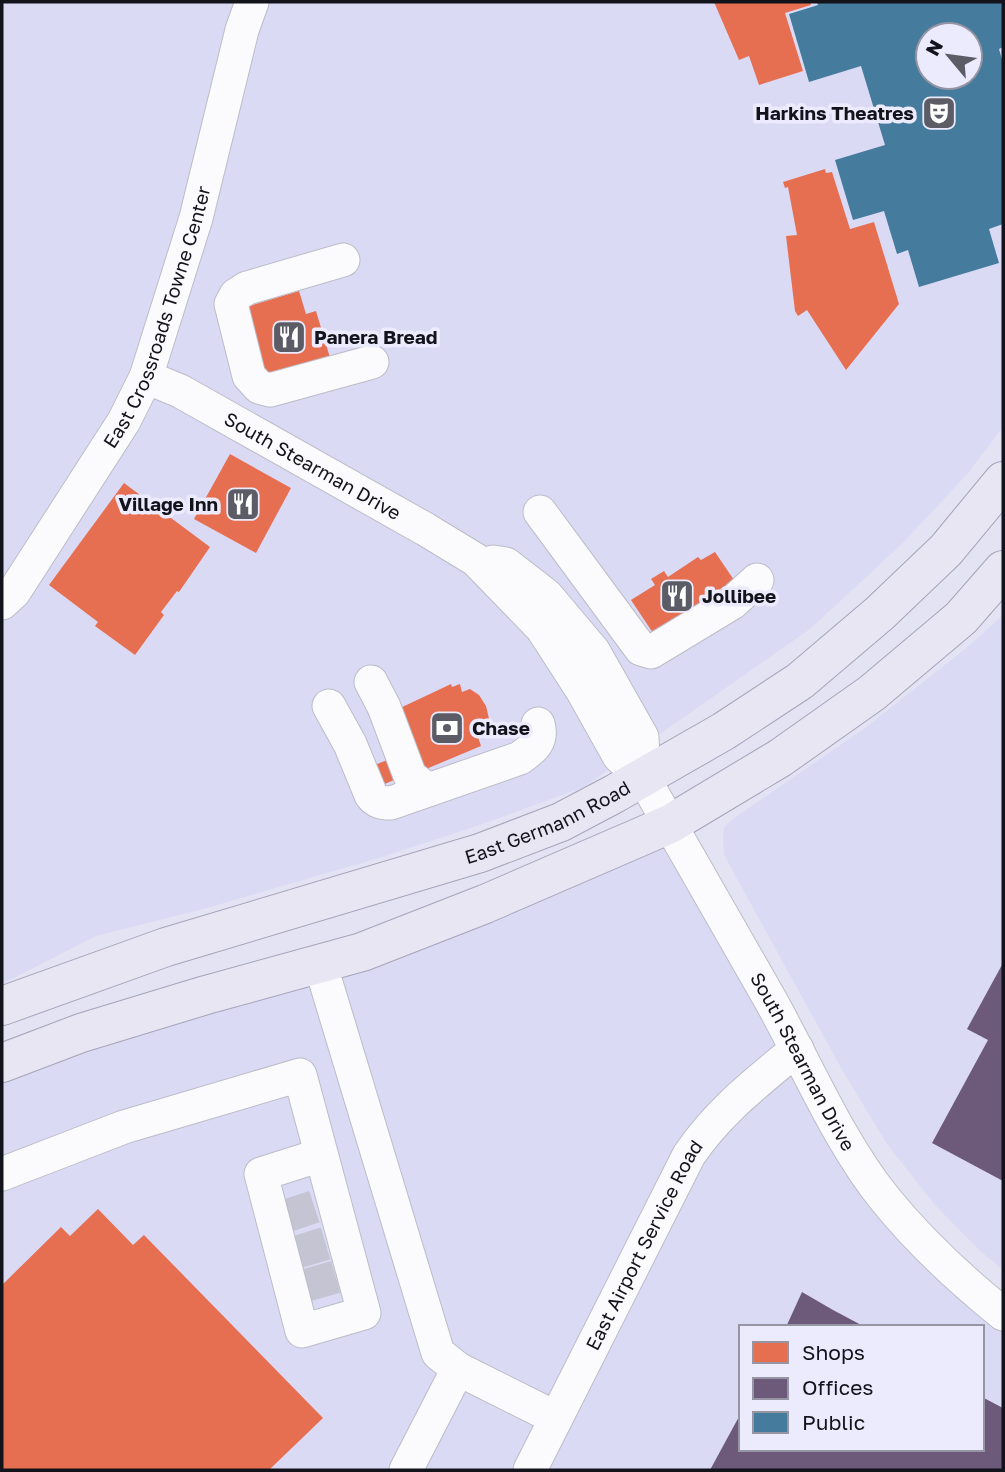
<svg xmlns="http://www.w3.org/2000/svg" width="1005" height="1472" viewBox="0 0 1005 1472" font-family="'Golos Text',sans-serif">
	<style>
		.built { fill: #dbdaf5; fill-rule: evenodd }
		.shops { fill: #e76f51 }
		.offices { fill: #6d597a }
		.public { fill: #457b9d; fill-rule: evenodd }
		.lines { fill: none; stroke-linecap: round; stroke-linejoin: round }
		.minor-tunnel { stroke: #c5c4d3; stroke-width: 33; stroke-dasharray: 33 17; stroke-linecap: butt }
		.minor-casing { stroke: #bcbcc8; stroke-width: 35 }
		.major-casing { stroke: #a6a3ba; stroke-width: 40 }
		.minor { stroke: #fbfbfd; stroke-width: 33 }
		.major { stroke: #e8e6f2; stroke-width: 38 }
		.labels { text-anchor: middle; stroke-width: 7; stroke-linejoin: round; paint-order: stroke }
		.poi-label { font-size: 19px; font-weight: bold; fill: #13131c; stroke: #ecebfd; text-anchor: start }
		.street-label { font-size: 19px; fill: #13131c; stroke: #ecebfd }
	</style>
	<rect width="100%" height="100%" fill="#e4e3f3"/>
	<path class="built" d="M2 2H1003V427L969 472 904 542 810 629 584 787 483 824 379 858 207 908 96 936 2 984ZM928 35H970V77H928Z
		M1003 615V1270L980 1251 934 1204 887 1144 841 1068 724 855 723 839 724 827 737 816 865 728 970 645Z
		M670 824 832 1113 1003 1314V1470H2V1063ZM741 1327H982V1449H741Z"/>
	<path class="shops" d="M714 2H810L811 5 785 13 803 71 759 85 749 56 739 60Z
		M825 169 826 173 832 172 850 229 874 222 899 304 846 370 807 310 798 316 795 311 786 236 797 235 788 187 785 188 783 182Z
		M299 291 306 314 316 311 331 361 267 380 246 307Z
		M230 454 291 488 256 553 194 519Z
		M124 483 210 547 179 592 177 591 161 612 164 615 135 655 95 626 98 622 49 585Z
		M715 552 734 580 720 589 722 593 655 636 631 600 655 585 651 579 664 571 668 577 698 557 701 560Z
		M451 684 452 687 460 684 462 692 470 689 479 695 486 706 490 723 489 734 478 737 481 746 419 772 418 770 375 788 367 768 410 751 398 709Z
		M98 1209 133 1245 144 1235 323 1418 269 1470H2V1285L61 1227 70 1236Z"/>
	<path class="offices" d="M1003 963V1181L932 1143 988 1040 967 1029Z
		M802 1292 833 1310 865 1327H786Z
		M982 1397 1003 1408V1470H710L741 1413V1449H982Z"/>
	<path class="public" d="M817 2H1003V47L999 49 1003 63V224L989 229 999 263 919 287 908 250 897 254 884 211 853 220 835 160 885 145 861 66 809 82 789 14 818 5ZM928 35H970V77H928Z"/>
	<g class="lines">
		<path class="minor-tunnel" d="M283 1217 319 1205
			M294 1253 330 1242
			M304 1286 339 1276"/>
		<g class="minor-casing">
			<g id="minor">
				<path d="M343 260 247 288 236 295 231 304 249 376 259 387 270 390 372 362"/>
				<path id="s1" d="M146 377 180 391 425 529 476 560 542 628 582 690 619 756 644 779C686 853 729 927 771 1001 806 1064 840 1144 885 1199 919 1241 961 1280 1003 1314"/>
				<path d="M540 512 641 649 651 652 732 603 757 580"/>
				<path d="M493 562 506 564 546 595 594 652 642 737 644 779"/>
				<path id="s2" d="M2 603 14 592 124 421 146 377 196 218 242 30 252 2"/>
				<path d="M371 682 384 707 410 776 428 790"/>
				<path d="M329 706 350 744 371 795C376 802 382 803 391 803L520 758C534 748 543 741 538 724"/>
				<path d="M320 963 438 1353 458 1369 556 1418"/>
				<path d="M2 1174 124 1127 300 1075 364 1313 302 1331 261 1174 321 1155"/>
				<path d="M406 1470 458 1369"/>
				<path id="s3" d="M530 1470 689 1155C719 1111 756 1083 797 1049"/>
			</g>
		</g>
		<g class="major-casing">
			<g id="major">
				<path id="s4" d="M2 1006 166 947 480 853 561 822 614 794 724 731 800 681 880 613 946 550 1003 481"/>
				<path d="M2 1063 81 1033 206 995 362 952 485 904 670 824 780 758 872 693 961 618 1003 570"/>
			</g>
		</g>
		<use href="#minor" class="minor"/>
		<use href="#major" class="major"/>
	</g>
	<defs>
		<g id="theatre-square" transform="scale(1.75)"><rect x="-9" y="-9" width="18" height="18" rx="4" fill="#5c5c67" stroke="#ecebfd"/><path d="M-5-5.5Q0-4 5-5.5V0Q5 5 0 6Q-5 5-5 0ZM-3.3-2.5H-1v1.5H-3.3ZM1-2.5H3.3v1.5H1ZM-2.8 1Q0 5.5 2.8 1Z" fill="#fff"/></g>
		<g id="restaurant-square" transform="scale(1.75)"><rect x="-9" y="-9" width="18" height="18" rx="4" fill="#5c5c67" stroke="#ecebfd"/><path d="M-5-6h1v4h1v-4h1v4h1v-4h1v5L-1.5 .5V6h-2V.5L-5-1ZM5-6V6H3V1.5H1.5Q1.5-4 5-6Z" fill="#fff"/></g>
		<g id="bank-square" transform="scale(1.75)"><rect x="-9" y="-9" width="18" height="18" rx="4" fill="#5c5c67" stroke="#ecebfd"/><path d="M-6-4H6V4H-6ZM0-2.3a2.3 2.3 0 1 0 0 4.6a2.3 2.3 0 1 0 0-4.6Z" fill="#fff"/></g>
	</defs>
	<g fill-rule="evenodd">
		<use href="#theatre-square" x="939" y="113"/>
		<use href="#restaurant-square" x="289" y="337"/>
		<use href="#restaurant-square" x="243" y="504"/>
		<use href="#restaurant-square" x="677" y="596"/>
		<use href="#bank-square" x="447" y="728"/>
	</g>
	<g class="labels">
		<g class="poi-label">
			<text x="914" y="120" text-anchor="end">Harkins Theatres</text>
			<text x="314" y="344">Panera Bread</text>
			<text x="218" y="511" text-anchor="end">Village Inn</text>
			<text x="702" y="603">Jollibee</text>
			<text x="472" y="735">Chase</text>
		</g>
		<g class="street-label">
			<text dy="7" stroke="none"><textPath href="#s2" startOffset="329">East Crossroads Towne Center</textPath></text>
			<text dy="7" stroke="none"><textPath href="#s1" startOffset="189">South Stearman Drive</textPath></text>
			<text dy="7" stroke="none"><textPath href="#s4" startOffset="576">East Germann Road</textPath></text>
			<text dy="7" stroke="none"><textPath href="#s1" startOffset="980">South Stearman Drive</textPath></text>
			<text dy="7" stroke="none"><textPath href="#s3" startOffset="252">East Airport Service Road</textPath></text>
		</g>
	</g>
	<rect width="1005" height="1472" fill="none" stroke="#13131c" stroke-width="7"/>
	<rect x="739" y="1325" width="245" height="126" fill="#ecebfd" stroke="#9595a3" stroke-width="2"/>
	<rect x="753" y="1342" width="35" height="21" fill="#e76f51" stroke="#9595a3" stroke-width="2"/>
	<text x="802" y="1360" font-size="21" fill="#13131c">Shops</text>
	<rect x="753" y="1378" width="35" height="21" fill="#6d597a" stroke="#9595a3" stroke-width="2"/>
	<text x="802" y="1395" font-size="21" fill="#13131c">Offices</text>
	<rect x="753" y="1412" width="35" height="21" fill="#457b9d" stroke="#9595a3" stroke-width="2"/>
	<text x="802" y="1430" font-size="21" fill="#13131c">Public</text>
	<g transform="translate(949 56) rotate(299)"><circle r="33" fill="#ecebfd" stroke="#9595a3" stroke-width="2"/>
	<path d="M0-5L12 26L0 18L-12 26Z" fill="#5c5c67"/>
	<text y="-10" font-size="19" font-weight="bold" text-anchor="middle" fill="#13131c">N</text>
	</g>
</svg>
